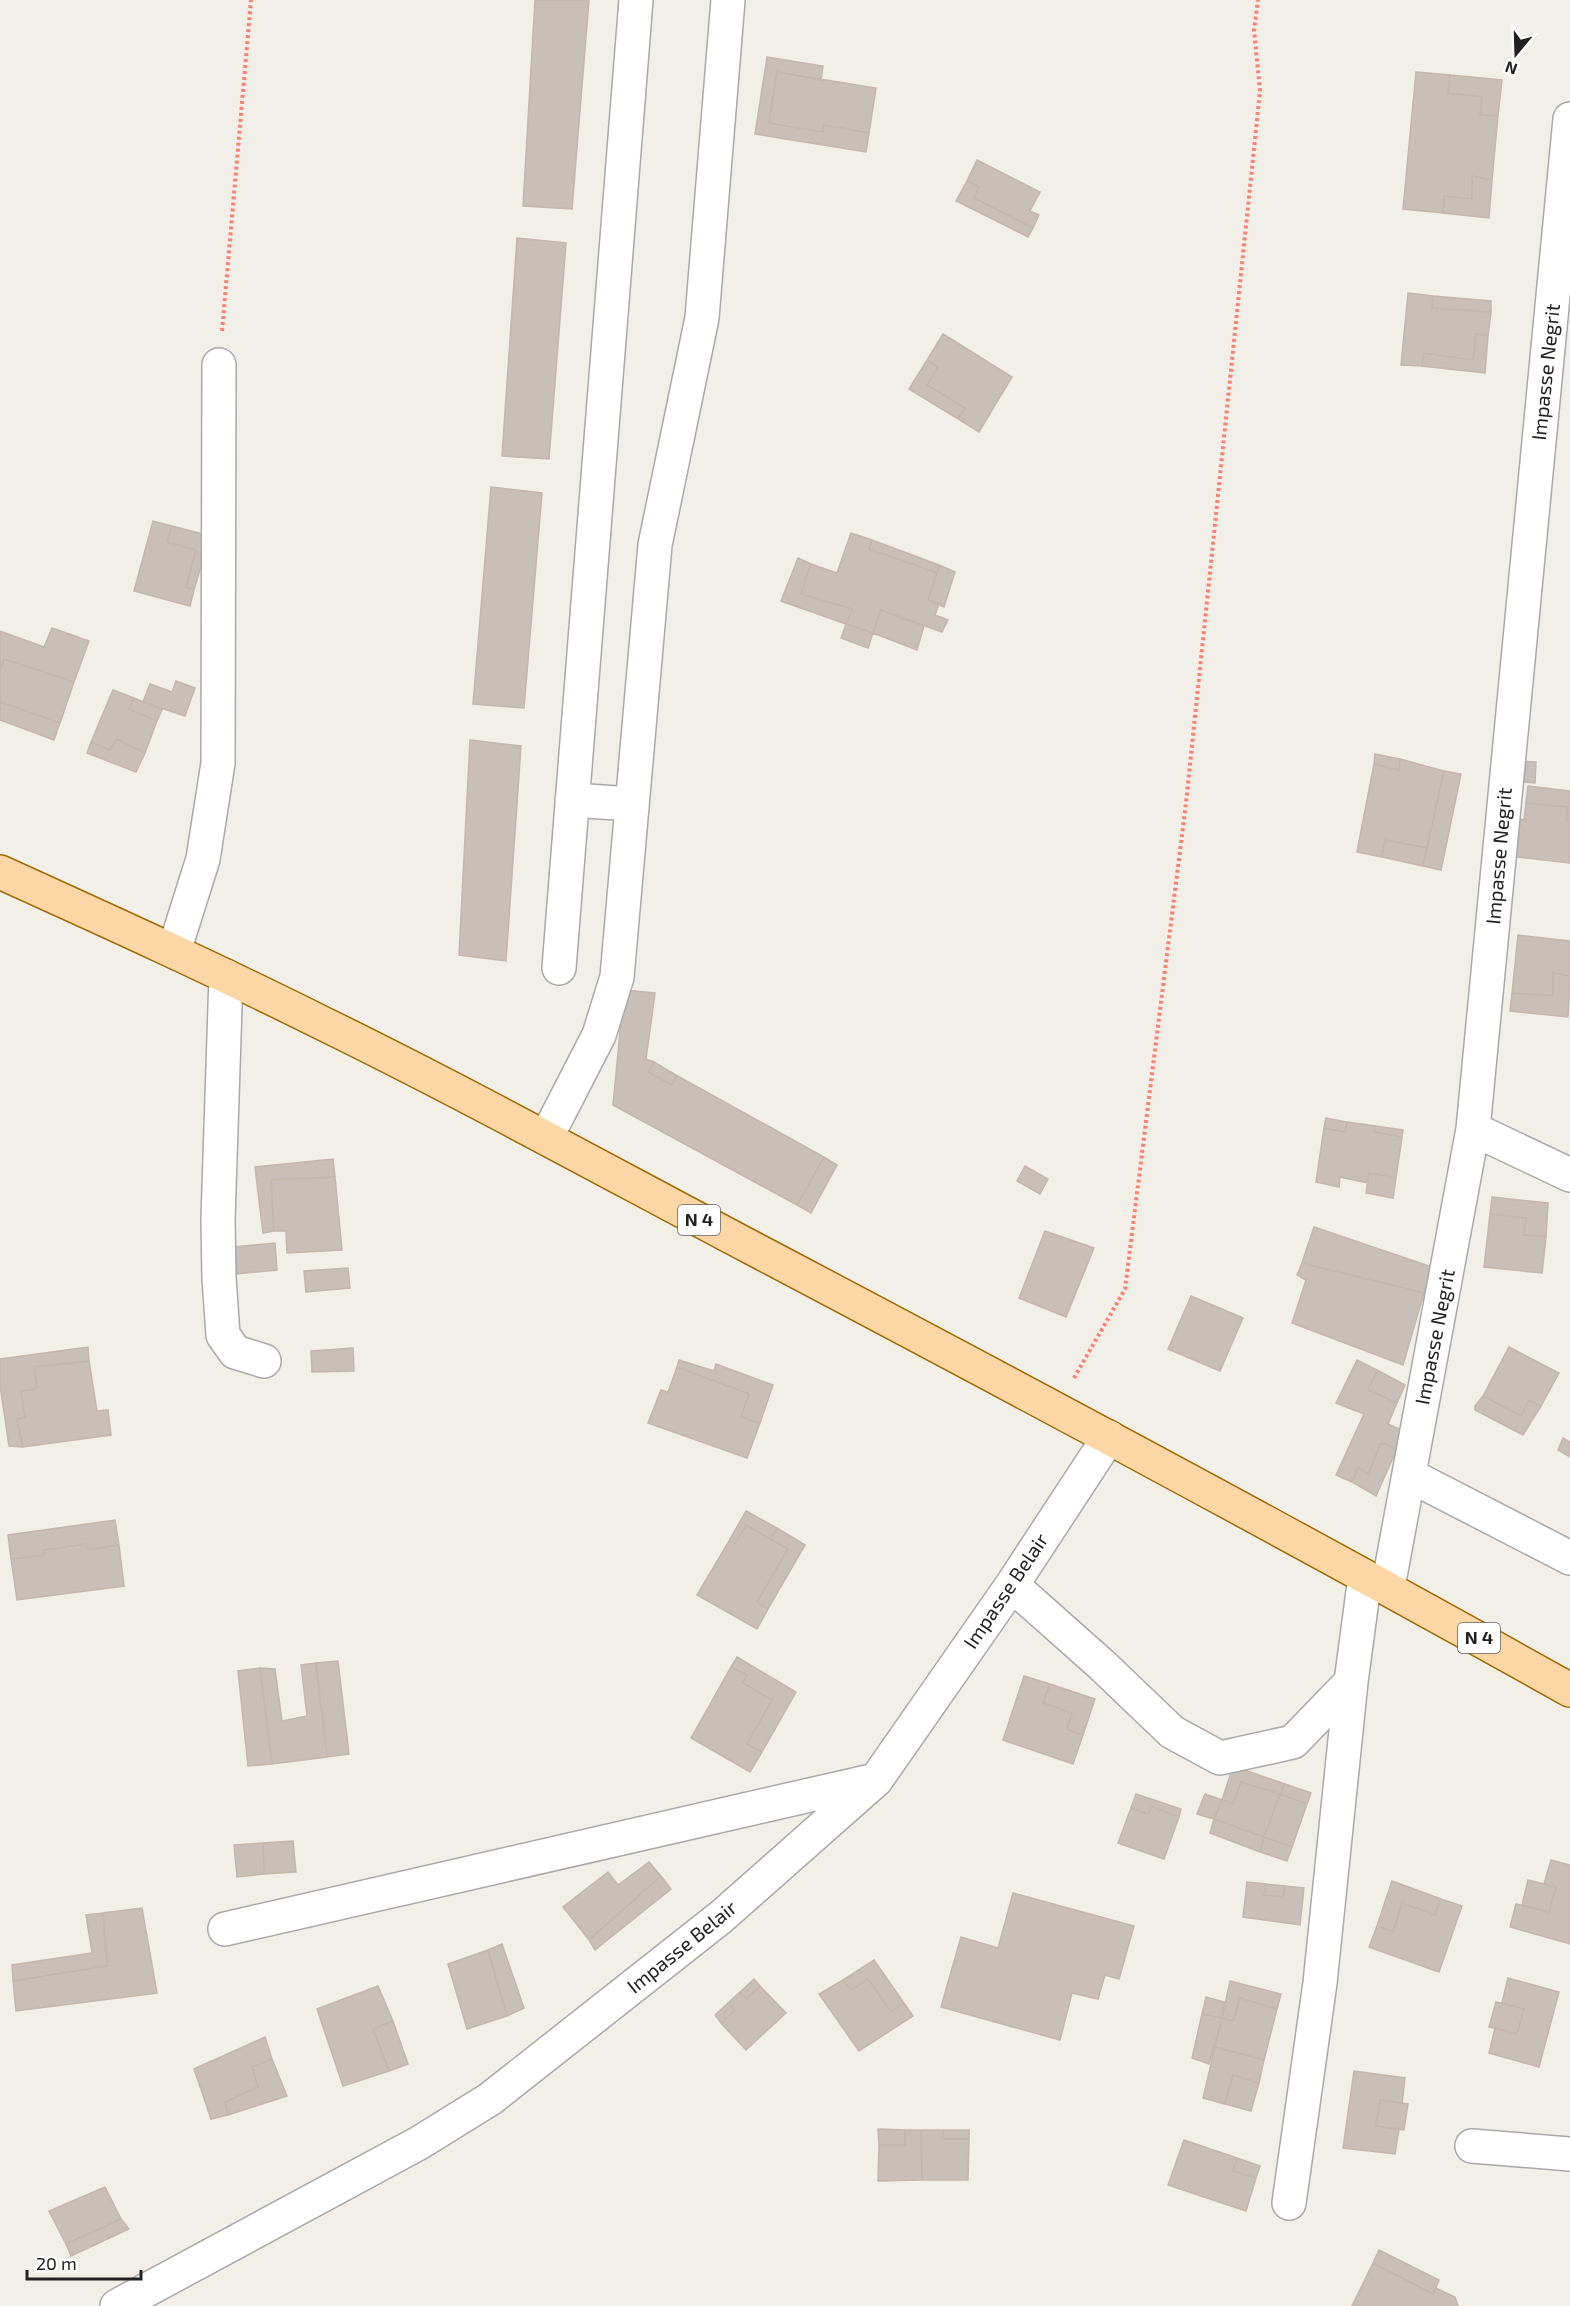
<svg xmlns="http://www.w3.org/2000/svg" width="1570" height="2306" viewBox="0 0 1570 2306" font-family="'Exo 2',sans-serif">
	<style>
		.building { fill: #c7bfb8; stroke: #c4b6ab; stroke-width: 1.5 }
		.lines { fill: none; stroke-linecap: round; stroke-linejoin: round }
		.minor-casing { stroke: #a9a9a9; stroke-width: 36 }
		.major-casing { stroke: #a06b00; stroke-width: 36 }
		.path { stroke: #fa8072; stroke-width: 4; stroke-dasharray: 3 3; stroke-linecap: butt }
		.minor { stroke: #fff; stroke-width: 33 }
		.major { stroke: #fcd6a4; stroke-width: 33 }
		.labels { text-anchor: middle; stroke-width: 4.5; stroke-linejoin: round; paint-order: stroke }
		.shield { fill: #fff; stroke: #646464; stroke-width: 1.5 }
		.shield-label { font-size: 18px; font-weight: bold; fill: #222 }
		.street-label { font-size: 20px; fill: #222; stroke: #fff }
	</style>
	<rect width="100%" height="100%" fill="#f2efe9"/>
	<path class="building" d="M535 0H589L572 209 523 206Z
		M767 57 823 66 821 80 777 72 769 123 823 132 824 125 869 133 866 152 755 134Z
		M777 72 876 88 869 133 824 125 823 132 769 123Z
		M1416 72 1450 75 1448 93 1482 97 1480 115 1498 116 1492 180 1472 176V199L1444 196 1443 213 1403 209Z
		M1450 75 1502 80 1498 116 1480 115 1482 97 1448 93Z
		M977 160 1040 192 1030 211 1039 215 1033 228 974 198 979 187 967 181Z
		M1472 176 1492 180 1489 218 1443 213 1444 196 1472 199Z
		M967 181 979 187 974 198 1033 228 1028 237 956 201Z
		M517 238 566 243 549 459 502 456Z
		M1408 293 1433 296 1432 308 1491 312 1488 336 1476 334 1473 360 1424 353 1422 366 1401 365Z
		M1433 296 1491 301V312L1432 308Z
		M943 334 1012 377 979 432 958 419 965 408 927 385 938 367 927 360Z
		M1476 334 1488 336 1485 373 1422 366 1424 353 1473 360Z
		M927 360 938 367 927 385 965 408 958 419 909 389Z
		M491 487 542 493 524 708 473 704Z
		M153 521 172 526 167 542 196 550 186 587 194 590 190 606 134 591Z
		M172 526 210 536 194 590 186 587 196 550 167 542Z
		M851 533 872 540 869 549 937 573 928 600 939 604 935 615 948 620 942 632 881 610 873 633 846 624 852 609 801 594 811 564 837 573Z
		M872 540 939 565 937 573 869 549Z
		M798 558 811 564 801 594 852 609 846 624 781 601Z
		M939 565 955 572 944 607 928 600Z
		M881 610 924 626 917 650 873 633Z
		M846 624 873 633 868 648 841 638Z
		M52 628 89 641 74 682 4 659 0 671V631L44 647Z
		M4 659 74 682 60 723 0 702V671Z
		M176 681 195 688 185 716 143 702 150 684 172 692Z
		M113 690 134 698 129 709 157 721 145 753 117 739 110 750 91 742Z
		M134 698 162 710 157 721 129 709Z
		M0 702 60 723 54 740 0 720Z
		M117 739 145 753 136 772 87 753 91 742 110 750Z
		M470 740 521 746 506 961 459 955Z
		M1375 754 1400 759 1399 770 1374 764Z
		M1400 759 1444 771 1427 848 1385 840 1382 857 1357 852 1374 764 1399 770Z
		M1516 761 1536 762 1535 783 1514 781Z
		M1444 771 1461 774 1441 870 1423 866Z
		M1528 786 1570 791V822H1567V807L1526 803Z
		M1526 803 1567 807V822H1570V863L1509 856 1513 818 1524 820Z
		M1385 840 1427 848 1423 866 1382 857Z
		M1518 935 1570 941V976L1553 973V996L1512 993Z
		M1553 973 1570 976 1568 1017 1510 1011 1512 993 1553 996Z
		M624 990 655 993 646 1059 654 1062 648 1072 672 1085 676 1075 824 1157 797 1205 613 1105Z
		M654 1062 676 1075 672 1085 648 1072Z
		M1326 1118 1347 1122 1345 1132 1324 1128Z
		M1347 1122 1375 1126 1374 1132 1402 1137 1396 1178 1369 1173 1368 1183 1340 1177 1339 1187 1316 1182 1324 1128 1345 1132Z
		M1375 1126 1403 1130 1402 1137 1374 1132Z
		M824 1157 837 1165 811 1213 797 1205Z
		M333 1159 335 1177 271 1180 274 1231 263 1233 255 1167Z
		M1025 1166 1048 1179 1040 1194 1017 1181Z
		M1369 1173 1396 1178 1393 1198 1366 1193Z
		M335 1177 342 1250 287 1253 286 1231H274L271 1180Z
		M1492 1197 1548 1203 1546 1237 1524 1235 1526 1218 1490 1214Z
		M1490 1214 1526 1218 1524 1235 1546 1237 1542 1273 1484 1267Z
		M1314 1227 1432 1267 1424 1293 1302 1263Z
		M1045 1231 1094 1248 1066 1317 1019 1298Z
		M275 1243 277 1270 237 1274 234 1247Z
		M1302 1263 1424 1293 1403 1365 1292 1323 1306 1280 1297 1275Z
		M348 1268 350 1288 306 1292 304 1271Z
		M1191 1296 1243 1318 1220 1371 1168 1349Z
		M88 1347 89 1361 34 1367 37 1389 21 1391 25 1417 17 1419 23 1447 9 1446 0 1385V1359Z
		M1509 1347 1559 1373 1541 1406 1529 1400 1521 1416 1483 1396Z
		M353 1348 354 1371 312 1372 311 1351Z
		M679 1360 714 1371 716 1364 773 1385 760 1423 741 1417 749 1394 677 1367Z
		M1357 1360 1377 1370 1368 1390 1397 1403 1388 1424 1404 1431 1397 1449 1381 1443 1368 1474 1358 1467 1352 1482 1336 1475 1364 1414 1336 1403Z
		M89 1361 97 1411 108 1410 111 1435 23 1447 17 1419 25 1417 21 1391 37 1389 34 1367Z
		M677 1367 749 1394 741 1417 760 1423 747 1458 648 1423 661 1390 668 1392Z
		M1377 1370 1405 1385 1397 1403 1368 1390Z
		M1483 1396 1521 1416 1529 1400 1541 1406 1523 1435 1475 1410V1406Z
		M1563 1438 1570 1442V1457L1558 1450Z
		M1381 1443 1397 1449 1376 1496 1352 1482 1358 1467 1368 1474Z
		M746 1511 777 1528 770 1539 746 1525 735 1544 729 1541Z
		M115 1520 119 1545 88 1550 87 1544 43 1550 45 1555 11 1559 8 1535Z
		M746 1525 788 1549 757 1602 768 1609 757 1629 697 1595 729 1541 735 1544Z
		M777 1528 805 1545 768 1609 757 1602 788 1549 770 1539Z
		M87 1544 88 1550 119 1545 124 1586 17 1600 11 1559 45 1555 43 1550Z
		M737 1657 796 1692 762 1752 747 1744 772 1700 743 1683 747 1675 731 1667Z
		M338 1661 349 1754 327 1757 316 1663Z
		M316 1663 327 1757 272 1764 260 1668 275 1669 282 1721 307 1716 301 1665Z
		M731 1667 747 1675 743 1683 772 1700 747 1744 762 1752 750 1772 691 1738Z
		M260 1668 272 1764 248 1766 238 1671Z
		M1024 1676 1050 1684 1043 1703 1072 1713 1067 1729 1083 1735 1073 1764 1003 1740Z
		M1050 1684 1095 1699 1083 1735 1067 1729 1072 1713 1043 1703Z
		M1233 1766 1285 1784 1280 1794 1241 1782 1233 1804 1222 1800Z
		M1241 1782 1280 1794 1264 1837 1214 1819 1222 1800 1233 1804Z
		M1285 1784 1311 1793 1307 1804 1280 1794Z
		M1136 1794 1181 1809 1179 1817 1152 1807 1148 1814 1131 1808Z
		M1205 1794 1222 1800 1214 1819 1197 1814Z
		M1280 1794 1307 1804 1292 1847 1264 1837Z
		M1152 1807 1179 1817 1164 1859 1118 1843 1131 1808 1148 1814Z
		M1214 1819 1264 1837 1260 1852 1210 1833Z
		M1264 1837 1292 1847 1287 1861 1260 1852Z
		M293 1841 296 1872 264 1874 263 1843Z
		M263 1843 264 1874 237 1877 234 1845Z
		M1551 1860 1570 1865V1944L1510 1927 1516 1904 1549 1912 1556 1887 1544 1884Z
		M649 1862 661 1876 589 1940 563 1907 608 1872 618 1885Z
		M661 1876 671 1889 595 1950 589 1940Z
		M1528 1880 1556 1887 1549 1912 1522 1905Z
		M1392 1881 1441 1899 1435 1915 1402 1903 1393 1932 1377 1926Z
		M1247 1882 1266 1884 1264 1895 1283 1897 1285 1886 1304 1888 1300 1925 1243 1917Z
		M1266 1884 1285 1886 1283 1897 1264 1895Z
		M1013 1893 1134 1926 1119 1979 1105 1975 1098 1999 1072 1993 1060 2040 941 2007 961 1937 998 1948Z
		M1441 1899 1462 1906 1439 1972 1369 1947 1377 1926 1393 1932 1402 1903 1435 1915Z
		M142 1908 157 1993 16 2011 13 1981 107 1966 103 1913Z
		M103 1913 107 1966 13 1981 12 1965 92 1953 86 1915Z
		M502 1944 524 2008 507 2016 488 1950Z
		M488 1950 507 2016 467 2029 448 1964Z
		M874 1960 904 2003 891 2012 868 1979 851 1990 843 1980Z
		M1508 1978 1559 1992 1539 2067 1489 2053 1495 2028 1517 2034 1524 2009 1502 2003Z
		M754 1979 760 1986 747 1999 740 1992Z
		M868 1979 891 2012 904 2003 913 2016 859 2051 819 1994 843 1980 851 1990Z
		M1230 1981 1281 1994 1277 2009 1240 1998 1233 2021 1222 2018Z
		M378 1986 393 2021 373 2029 389 2071 343 2086 317 2009Z
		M760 1986 786 2013 746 2050 721 2023 735 2010 728 2003 740 1992 747 1999Z
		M1206 1997 1224 2002 1222 2018 1202 2014Z
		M1240 1998 1277 2009 1264 2060 1215 2047 1222 2018 1233 2021Z
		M1496 2002 1524 2009 1517 2034 1489 2027Z
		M728 2003 735 2010 721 2023 715 2015Z
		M1202 2014 1222 2018 1209 2064 1192 2058Z
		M393 2021 408 2064 389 2071 373 2029Z
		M265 2037 272 2059 252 2067 258 2087 225 2102 228 2115 211 2119 194 2069Z
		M1215 2047 1264 2060 1259 2083 1233 2075 1225 2104 1203 2098Z
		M272 2059 287 2096 228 2115 225 2102 258 2087 252 2067Z
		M1354 2071 1405 2078 1402 2103 1380 2100 1376 2126 1399 2129 1395 2154 1343 2148Z
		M1233 2075 1259 2083 1251 2111 1225 2104Z
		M1380 2100 1408 2104 1404 2130 1376 2126Z
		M878 2129 905 2130V2145H879Z
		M905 2130H921L922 2180 878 2181 879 2145H905Z
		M921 2130H943V2139H969L968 2180H922Z
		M943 2130H969V2139H943Z
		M1184 2140 1237 2158 1233 2171 1256 2178 1246 2211 1168 2185Z
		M1237 2158 1260 2166 1256 2178 1233 2171Z
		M105 2187 121 2219 66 2244 49 2211Z
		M121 2219 129 2229 71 2256 66 2244Z
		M1379 2250 1439 2280 1433 2294 1373 2263Z
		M1373 2263 1433 2294 1436 2288 1455 2297 1458 2306H1352Z"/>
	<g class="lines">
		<g class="minor-casing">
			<path id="minor" d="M572 800 632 804
				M174 951 203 859 218 763 219 365
				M559 968 636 0
				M226 976 218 1219 219 1278 223 1335 235 1352 264 1361
				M1473 1129 1570 1175
				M546 1138 599 1035 617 977 655 545 702 318 728 0
				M1409 1475 1570 1558
				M1012 1585 1102 1665 1172 1732 1220 1758 1293 1742 1351 1682
				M1388 1587 1473 1129 1570 119
				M225 1929 871 1781
				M1472 2146 1570 2154
				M1289 2203 1320 1983 1351 1682 1365 1577
				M117 2306 419 2143 490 2099 721 1917 876 1780 1012 1585 1109 1437"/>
		</g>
		<g class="major-casing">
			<path id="major" d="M0 872C108 921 216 970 322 1023 469 1095 612 1174 756 1250 1029 1394 1301 1539 1570 1690"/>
		</g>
		<path class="path" d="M222 331 251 0
			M1074 1378 1125 1289 1186 803 1260 91 1254 30 1258 0"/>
		<use href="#minor" class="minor"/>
		<use href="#major" class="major"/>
	</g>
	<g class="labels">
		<g class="shield">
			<rect x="678" y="1205" width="42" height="30" rx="4.5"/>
			<rect x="1458" y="1623" width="42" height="30" rx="4.5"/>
		</g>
		<g class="shield-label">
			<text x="699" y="1226">N 4</text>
			<text x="1479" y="1644">N 4</text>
		</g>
		<g class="street-label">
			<text transform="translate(1546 372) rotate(-84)" y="7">Impasse Negrit</text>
			<text transform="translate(1499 856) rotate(-85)" y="7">Impasse Negrit</text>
			<text transform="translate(1435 1337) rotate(-79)" y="7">Impasse Negrit</text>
			<text transform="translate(1006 1591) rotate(-56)" y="7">Impasse Belair</text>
			<text transform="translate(682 1947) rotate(-39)" y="7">Impasse Belair</text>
		</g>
	</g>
	<g transform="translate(1516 54) rotate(199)" stroke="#ffffff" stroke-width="4.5" paint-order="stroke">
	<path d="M0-4.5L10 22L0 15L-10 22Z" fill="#222222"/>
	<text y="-9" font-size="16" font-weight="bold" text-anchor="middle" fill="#222222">N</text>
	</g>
	<path d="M27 2270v9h114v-9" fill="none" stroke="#222222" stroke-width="3"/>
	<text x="36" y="2270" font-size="18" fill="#222222" stroke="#ffffff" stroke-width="4.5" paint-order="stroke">20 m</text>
</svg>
